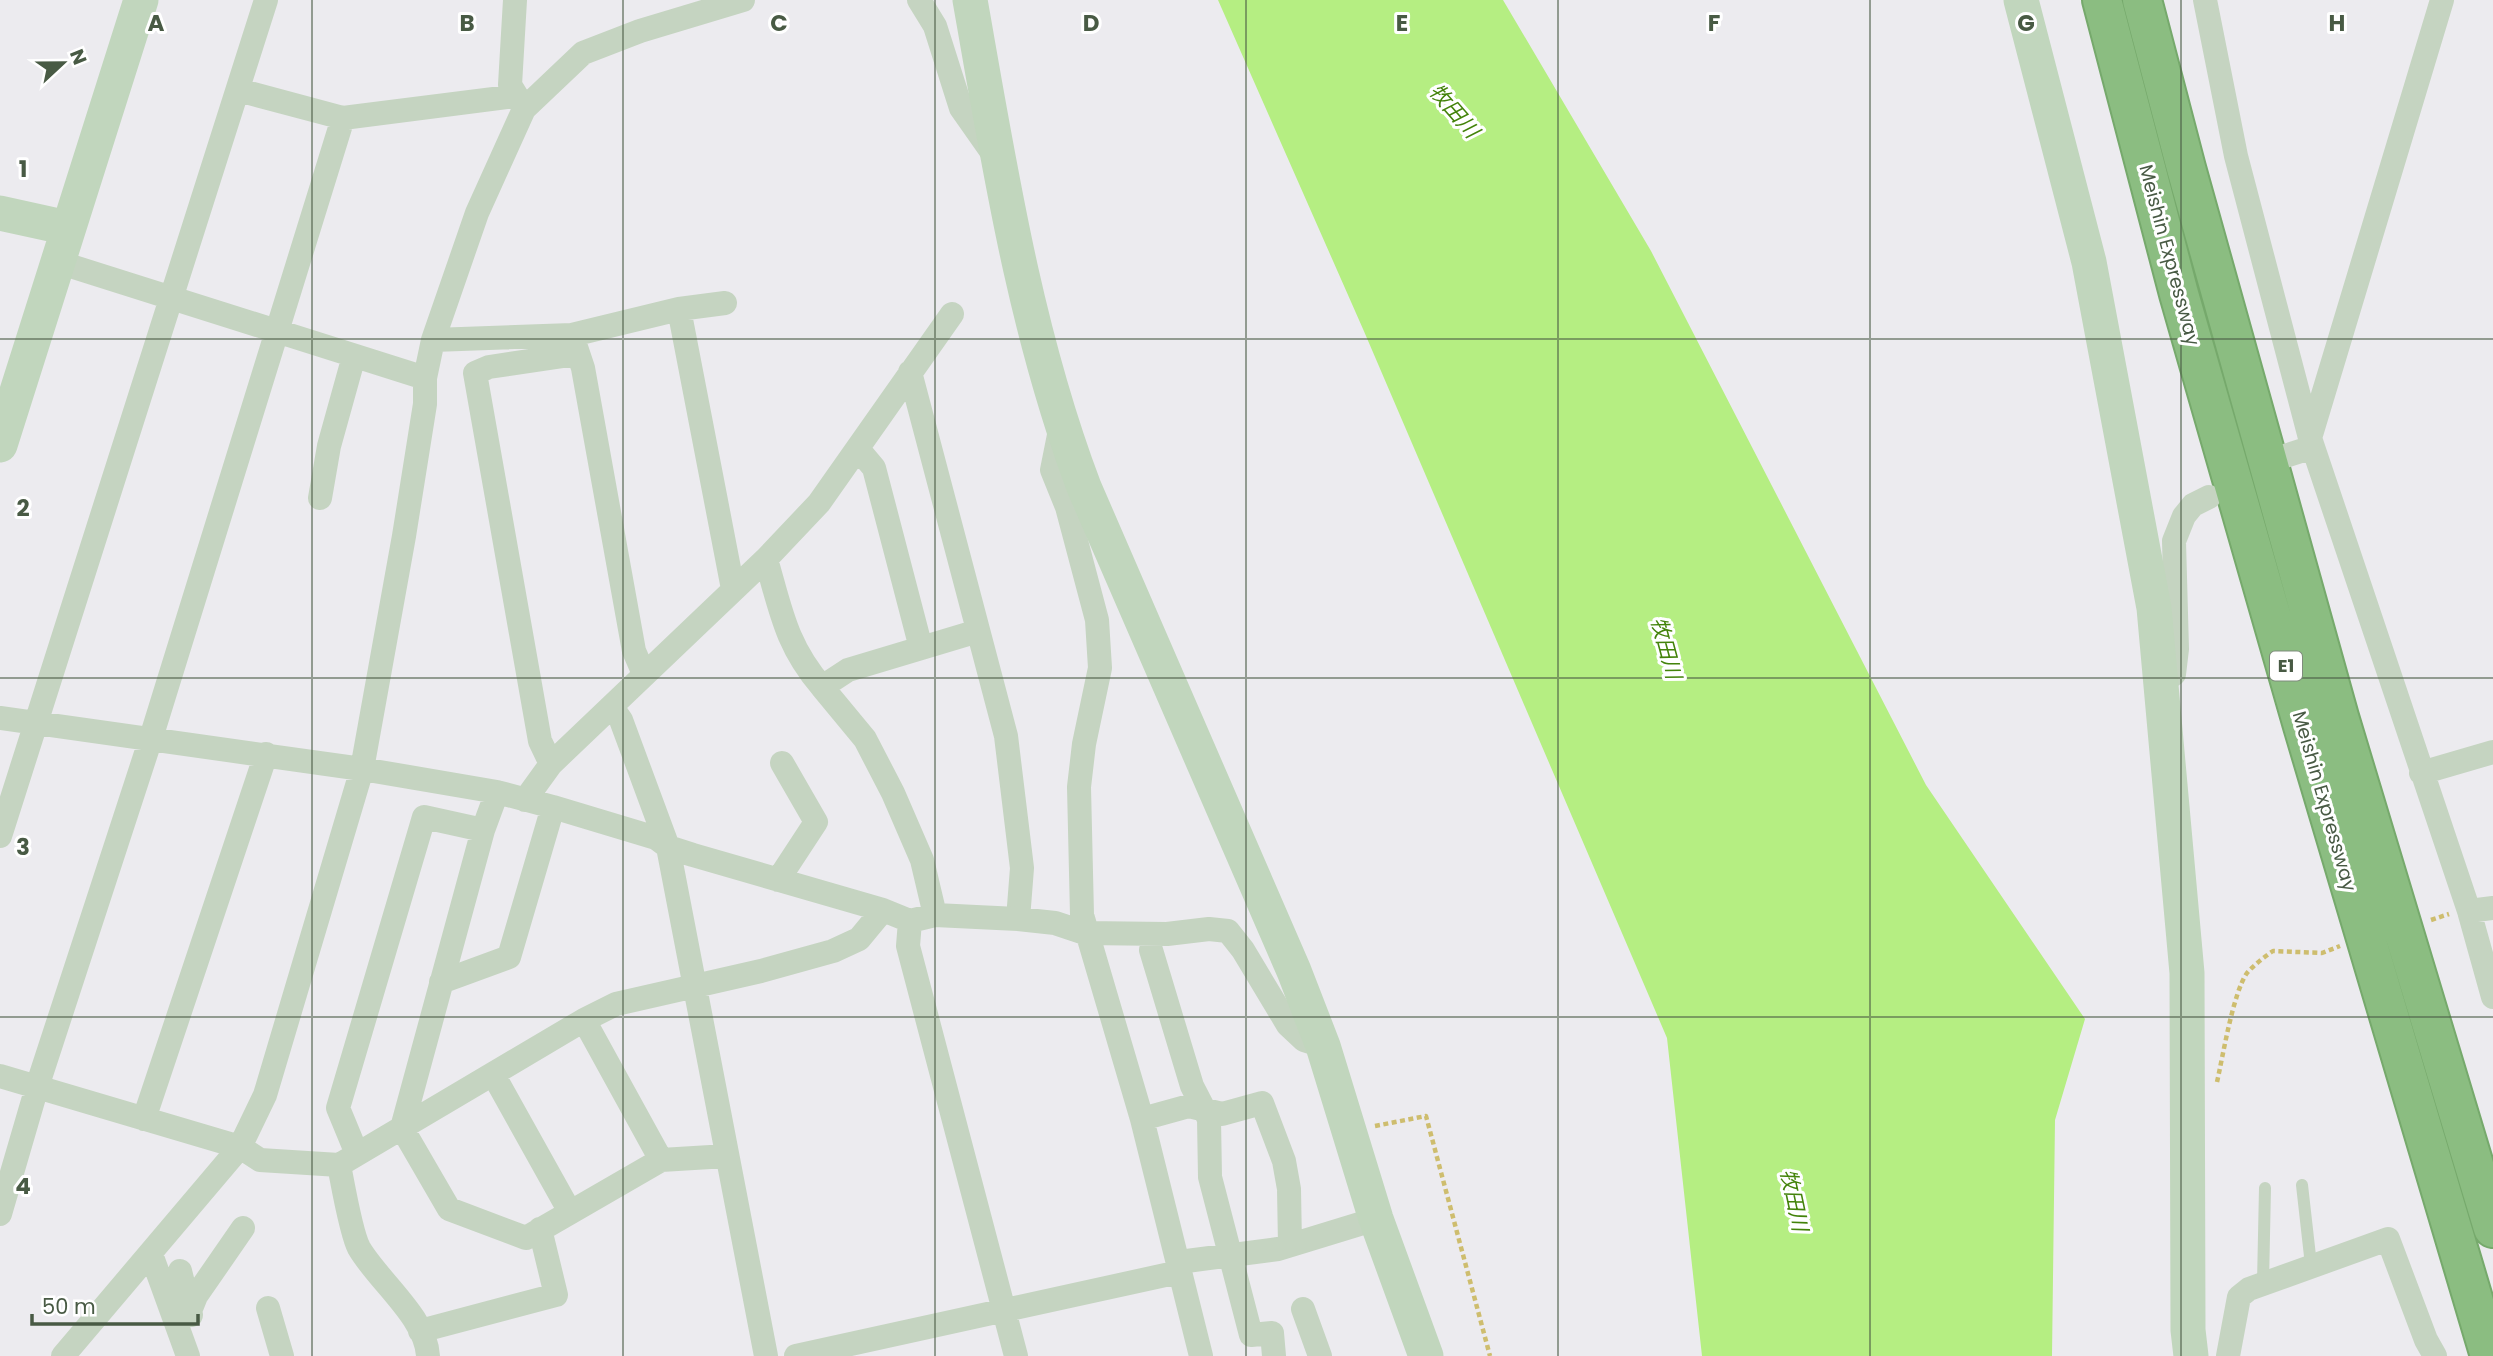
<svg xmlns="http://www.w3.org/2000/svg" width="2493" height="1356" viewBox="0 0 2493 1356" font-family="Poppins,'Noto Sans JP',sans-serif">
	<style>
		.water { fill: #b5ee82 }
		.lines { fill: none; stroke-linecap: round; stroke-linejoin: round }
		.highway-casing { stroke: #76a96c; stroke-width: 42 }
		.path { stroke: #cebd6e; stroke-width: 4.5; stroke-dasharray: 5 3.5; stroke-linecap: butt }
		.lane { stroke: #c5d4c1; stroke-width: 12 }
		.street { stroke: #c5d4c1; stroke-width: 24 }
		.secondary { stroke: #c1d6bd; stroke-width: 35 }
		.highway { stroke: #8bbd81; stroke-width: 38 }
		.grid { fill: none; stroke: #485a44; stroke-width: 2; stroke-opacity: 0.55 }
		.labels { text-anchor: middle; stroke-width: 6; stroke-linejoin: round; paint-order: stroke }
		.shield { fill: #fff; stroke: #7f8c7c; stroke-width: 2 }
		.shield-label { font-size: 18px; font-weight: bold; fill: #485a44 }
		.street-label { font-size: 19px; fill: #485a44; stroke: #fff }
		.water-label { font-size: 21px; font-style: italic; fill: #43830a; stroke: #fff }
		.grid-label { font-size: 23px; text-anchor: middle; font-weight: bold; fill: #485a44; stroke: #fff; stroke-width: 6; stroke-linejoin: round; paint-order: stroke }
	</style>
	<rect width="100%" height="100%" fill="#ecebef"/>
	<path class="water" d="M1218 0H1503L1651 251 1926 785 2085 1019 2055 1120 2052 1356H1702L1667 1038 1363 329Z"/>
	<g class="lines">
		<g class="highway-casing">
			<path id="highway" d="M2102 0 2179 294 2303 726 2490 1356
				M2142 0 2186 168 2339 717 2493 1228"/>
		</g>
		<path class="path" d="M2431 920 2449 914
			M2217 1082C2223 1056 2233 993 2247 973 2254 965 2264 957 2273 951L2322 953 2340 946
			M1375 1126 1426 1116 1490 1356"/>
		<path class="lane" d="M2302 1185 2311 1265
			M2263 1283 2265 1188"/>
		<path class="street" d="M515 0 510 85 524 108
			M919 0 935 26 961 108 994 155
			M2205 0 2236 156 2310 438 2469 911 2493 997
			M238 90 343 118 516 96
			M58 262 425 378
			M679 309 733 589
			M572 335 583 368 634 651 644 674
			M433 340 572 335 679 309 725 303
			M910 372 1006 736 1022 868 1018 919
			M1061 425 1052 470 1067 507 1097 620 1100 668 1084 744 1079 787 1082 915 1142 1119 1201 1356
			M2310 438 2442 0
			M858 449 874 468 921 648
			M2285 456 2313 447
			M320 498 329 446 354 356
			M766 559 819 503 952 314
			M2163 682 2174 674 2177 649 2174 541 2184 516 2193 505 2209 497
			M612 707 621 720 668 847 766 1356
			M0 718 362 769 497 792 553 807 656 838 668 847 693 855 883 910 910 921 935 915 1018 919 1055 923 1085 933 1167 934 1209 929 1228 931 1243 950 1288 1025 1304 1040 1323 1046
			M551 764 540 741 475 373 489 367 577 354
			M2421 773 2493 752
			M497 792 483 830 402 1128 449 1209 526 1238 661 1160 727 1156
			M525 800 551 764 766 559C781 611 786 645 822 687
			M0 836 266 0
			M778 880 816 822 782 763
			M2469 911 2493 908
			M935 915 922 860 893 793 865 739 822 687 848 670 978 631
			M910 921 908 946 1016 1356
			M1151 950 1192 1086 1209 1119 1210 1177 1251 1335 1272 1333 1274 1356
			M441 982 509 957 553 807
			M584 1020 661 1160
			M493 1074 570 1212
			M0 1076 240 1147 260 1160 339 1165 584 1020 616 1004 761 971 833 951 859 939 883 910
			M144 1119 266 754
			M1142 1119 1189 1106 1222 1114 1262 1103 1284 1161 1289 1189 1290 1245
			M357 1154 338 1108 424 817 483 830
			M339 1165C343 1185 351 1233 359 1248 378 1281 426 1317 428 1356
			M0 1214 37 1087 151 738 343 118
			M151 1254 188 1356
			M1179 1262 1278 1249 1376 1219
			M180 1271 191 1315
			M268 1308 282 1356
			M1303 1309 1320 1356
			M190 1311 196 1296 243 1228
			M420 1331 556 1295 540 1229
			M63 1356 240 1147 265 1095 362 769 404 536 425 404V378L433 340 477 213 524 109 583 53 640 31 743 0
			M796 1356 1179 1272
			M2228 1356 2239 1297 2249 1289 2388 1239 2426 1340 2435 1356"/>
		<path class="secondary" d="M970 0C999 164 1025 331 1084 487L1294 971 1323 1046 1376 1219 1426 1356
			M2021 0 2089 262 2154 608 2187 973 2188 1330 2191 1356
			M0 213 68 228
			M0 445 141 0"/>
		<use href="#highway" class="highway"/>
	</g>
	<path class="grid" d="M312 0V1356M623 0V1356M935 0V1356M1246 0V1356M1558 0V1356M1870 0V1356M2181 0V1356M0 339H2493M0 678H2493M0 1017H2493"/>
	<g class="labels">
		<rect class="shield" x="2270" y="651.5" width="32" height="29" rx="5"/>
		<g class="shield-label">
			<text x="2286" y="672">E1</text>
		</g>
		<g class="street-label">
			<text transform="translate(2170 255) rotate(75)" y="7">Meishin Expressway</text>
			<text transform="translate(2325 801) rotate(74)" y="7">Meishin Expressway</text>
		</g>
		<g class="water-label">
			<text transform="translate(1454 111) rotate(49)" y="7">牧田川</text>
			<text transform="translate(1666 648) rotate(75)" y="7">牧田川</text>
			<text transform="translate(1794 1200) rotate(78)" y="7">牧田川</text>
		</g>
	</g>
	<g class="grid-label">
		<text x="156" y="31">A</text>
		<text x="467" y="31">B</text>
		<text x="779" y="31">C</text>
		<text x="1091" y="31">D</text>
		<text x="1402" y="31">E</text>
		<text x="1714" y="31">F</text>
		<text x="2026" y="31">G</text>
		<text x="2337" y="31">H</text>
		<text x="23" y="177">1</text>
		<text x="23" y="516">2</text>
		<text x="23" y="855">3</text>
		<text x="23" y="1194">4</text>
	</g>
	<g transform="translate(63 63) rotate(68)" stroke="#ffffff" stroke-width="5" paint-order="stroke">
	<path d="M0-5L12 26L0 18L-12 26Z" fill="#485a44"/>
	<text y="-10" font-size="19" font-weight="bold" text-anchor="middle" fill="#485a44">N</text>
	</g>
	<path d="M32 1314v10h166v-10" fill="none" stroke="#485a44" stroke-width="3.5"/>
	<text x="42" y="1314" font-size="21" fill="#485a44" stroke="#ffffff" stroke-width="5" paint-order="stroke">50 m</text>
</svg>
